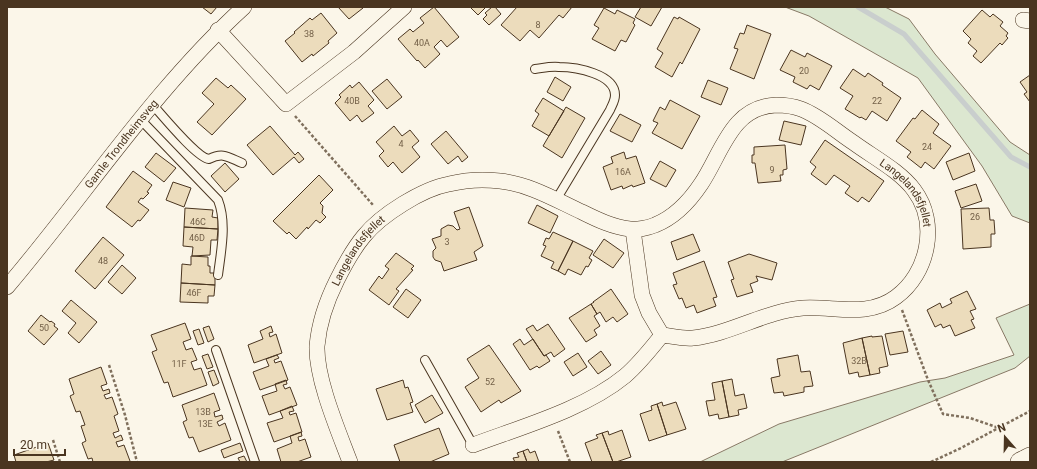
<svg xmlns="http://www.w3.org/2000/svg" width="1037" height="469" viewBox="0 0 1037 469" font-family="Roboto,sans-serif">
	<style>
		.green { fill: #dce7d0; stroke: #887966 }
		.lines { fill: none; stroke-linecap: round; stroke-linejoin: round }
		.stream { stroke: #c9cecd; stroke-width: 5 }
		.building { fill: #ecdcbc; stroke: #4a3520 }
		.service-casing { stroke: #4a3520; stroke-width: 10 }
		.minor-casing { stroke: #4a3520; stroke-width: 16 }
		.tertiary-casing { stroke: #4a3520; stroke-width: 20 }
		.path { stroke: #7f6f5c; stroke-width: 2.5; stroke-dasharray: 3 2; stroke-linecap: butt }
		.service { stroke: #fbf6e9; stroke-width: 8 }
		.minor { stroke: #fbf6e9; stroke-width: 15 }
		.tertiary { stroke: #fbf6e9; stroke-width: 19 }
		.labels { text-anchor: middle; stroke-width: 3; stroke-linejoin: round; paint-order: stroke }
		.number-label { font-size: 9px; fill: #725f47 }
		.street-label { font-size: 11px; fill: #4a3520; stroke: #fbf6e9 }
	</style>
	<rect width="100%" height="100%" fill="#fbf6e9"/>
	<path class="green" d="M785 7H885L909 19 935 54 1010 142 1030 155V223L1012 216 982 166 918 78 809 16Z
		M1030 304V356L1015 368 782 462H700L779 424 920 382 945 378 1014 355 996 318Z"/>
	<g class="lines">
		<path class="stream" d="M858 7 904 34 1011 157 1030 167"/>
	</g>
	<path class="building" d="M202 7H217L211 14Z
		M338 7H362L363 8 349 19Z
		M434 7 459 37 447 47 441 40 434 47 440 54 425 68 418 60 417 61 398 39 410 29 413 32 424 23 420 18Z
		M470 7H486L478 15Z
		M492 7H495L501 14 489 25 483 19 487 15 485 13Z
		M517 7H572L563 18 559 15 539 38 530 30 520 41 501 25Z
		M641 7H662L651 26 635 17Z
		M604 8 615 14 617 10 635 19 633 23 635 25 626 42 621 40 615 51 592 39 599 28 594 25Z
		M982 10 990 17 993 14 1003 22 1000 26 1008 33 1006 36 1008 38 1002 45 1000 43 981 63 973 56 977 51 968 43 971 39 963 31Z
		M321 13 337 33 328 41 329 43 313 56 312 54 302 62 285 41 295 33 294 32 310 18 312 20Z
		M674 17 678 19 679 17 700 29 682 64 680 62 672 77 655 67 663 53 657 49Z
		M747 25 771 34 754 79 730 69 738 49 734 48 740 33 744 34Z
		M791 50 805 57 807 53 832 66 819 90 810 85 807 89 793 82 795 77 780 70Z
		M853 69 865 77 868 73 883 83 882 85 901 98 887 121 872 111 866 120 861 117 860 118 845 109 853 96 840 88Z
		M1030 75V102L1024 94 1027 92 1020 82Z
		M555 77 571 87 563 101 547 92Z
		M216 78 228 88 231 85 246 99 212 135 197 122 214 104 202 93Z
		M387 79 402 97 387 109 372 91Z
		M708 80 728 88 721 105 701 97Z
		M359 82 374 100 368 106 374 113 362 122 357 115 350 121 335 103 341 97 339 95 350 85 352 88Z
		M543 98 564 111 549 136 532 126 539 114 535 111Z
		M670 100 700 116 682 149 652 133 658 123 653 121 660 107 665 110Z
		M566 107 585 118 562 158 543 146Z
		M922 110 939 124 933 133 951 146 934 169 925 162 921 168 907 157 911 152 896 141 913 118 915 119Z
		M620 114 641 125 632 142 610 131Z
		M784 121 806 126 801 145 779 140Z
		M270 126 295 155 298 152 304 159 299 163 294 157 273 175 247 145Z
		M394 126 402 136 410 130 419 141 412 147 420 157 402 173 393 162 388 167 379 156 384 151 376 142Z
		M446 131 468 157 462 162 458 156 448 164 431 144Z
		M825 140 884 181 869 202 862 197 858 202 845 193 850 186 834 175 826 185 811 174 816 167 810 162Z
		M785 145 787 169 783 170V175H780L781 181 758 183 755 163H752V155H754V147Z
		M624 152 626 159 636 156 645 183 633 187 632 185 623 189 622 186 611 190 603 167 613 163 611 157Z
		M156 153 176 168 164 182 145 167Z
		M969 153 975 171 953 180 946 162Z
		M660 161 676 170 666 187 650 179Z
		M225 163 239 179 225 192 211 176Z
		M133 171 152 185 147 192 149 193 143 199 141 198 138 202 149 210 140 221 138 220 132 227 106 207Z
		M319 175 333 190 320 203 323 206 322 213 326 217 320 223 316 220 308 229 307 227 296 239 289 232 287 234 273 221Z
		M173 182 191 188 184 207 166 200Z
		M976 184 982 201 961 208 955 191Z
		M537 205 558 216 550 233 528 223Z
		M469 207 483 246 474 252 477 260 444 271 441 262 435 260 433 257V251L436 248 432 239 441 236V229L448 225 453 226 457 230 460 229 454 212Z
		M185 208 213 210 212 217 218 218V229L184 227Z
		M989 208 990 220H994L995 234H991V247L963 249 961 209Z
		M184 227 218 229 217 240H211L210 255 192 256 193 247 183 246Z
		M553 232 573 241 558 271 551 268 554 262 541 256 546 246 543 245 546 238 549 239Z
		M693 234 700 251 677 260 671 242Z
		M103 237 124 255 95 289 75 271Z
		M604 239 624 253 613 268 593 255Z
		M573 241 593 251 589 258 592 260 588 267 586 266 581 275 568 269 565 275 558 271Z
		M396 253 414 266 411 269 413 270 396 289 399 291 389 305 369 290 379 276 382 279 389 269 385 266Z
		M749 254 777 263 772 280 756 276 758 281 750 284 753 292 737 297 731 280 734 279 728 262Z
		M191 256 208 257V266H210V273H215V285L181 283 182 264 191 265Z
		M704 261 717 297 713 298 716 306 697 313 694 305 686 308 682 298 679 299 673 285 677 284 673 273Z
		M122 265 136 278 122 294 108 282Z
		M181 283 215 285 214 296H208V303L180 302Z
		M406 289 421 300 408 318 393 307Z
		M611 289 628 314 617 322 613 317 606 322 600 312 597 314 591 304 594 302H593Z
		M967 291 976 309 970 311 974 319 971 320 975 328 955 336 950 325 943 328 941 324 935 327 927 310 940 303 942 308 952 303 950 299Z
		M71 300 97 322 79 343 68 333 76 323 62 311Z
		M591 304 597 314 594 316 600 326 594 330 597 335 586 342 569 318Z
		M41 315 50 322 51 321 55 324 54 326 58 329 44 345 28 331Z
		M185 323 191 339 183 342 186 350 192 348 197 360 191 362 194 370 201 368 207 385 173 397 168 382 164 383 152 352 157 350 151 335Z
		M548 324 565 349 554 357 551 352 544 356 526 329 533 325 537 331Z
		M209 326 214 339 208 342 203 328Z
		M271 326 273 332 269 333 270 337 276 334 282 353 254 363 248 345 263 339 260 331Z
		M199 329 204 343 198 345 193 331Z
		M903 331 908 352 890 355 885 334Z
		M872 336V337L882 336 888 366 879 368 880 373 870 375 862 338Z
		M862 338 870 375 859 377 858 372 849 374 843 343Z
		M520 339 524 345 533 339 544 356 546 355 550 361 539 368 537 366 530 370 513 344Z
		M489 345 521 391 501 403 499 400 481 412 465 387 479 378 467 359Z
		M601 351 611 365 598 374 588 361Z
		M578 353 587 367 573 376 564 362Z
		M208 354 213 367 207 369 202 356Z
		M277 355 279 358 274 360 275 363 281 361 288 380 260 390 253 372 269 366 266 359Z
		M798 355 801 372 810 371 813 386 804 387V392L784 396 783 392 774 393 771 378 780 376 777 359Z
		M101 367 107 384 101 386 103 391 109 389 110 393 104 395 106 399 112 397 118 414 114 416 119 431 113 433 115 438 121 435 123 440 116 442 118 447 124 445 130 461 129 462H93L92 458 88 459 82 443 86 441 81 426 85 425 80 411 76 412 70 396 74 394 69 379Z
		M214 370 219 383 213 386 208 372Z
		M732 379 735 396 744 394 747 408 738 410 739 415 729 417 722 381Z
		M286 380 287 384 283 385 285 389 290 387 297 405 269 415 262 396 277 391 275 384Z
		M403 380 405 388 408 387 413 402 410 403 413 412 387 420 376 389Z
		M722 381 729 417 719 419 718 414 709 416 706 401 715 400 712 383Z
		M214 393 220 410 214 412 215 417 222 415 223 419 217 422 219 426 225 423 231 440 199 452 193 437 189 438 183 422 187 420 182 405Z
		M432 395 443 413 425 423 415 405Z
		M662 402 663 406 676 402 686 429 667 435 657 404Z
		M657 404 667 435 649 441 640 414 652 410 651 406Z
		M292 406 294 411 289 412 290 415 296 413 302 432 274 442 267 423 283 418 280 411Z
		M439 428 449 454 430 462H400L394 445Z
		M622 430 631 457 616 462H613L602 433 608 431 609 435Z
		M301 432 302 436 298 437 299 441 305 439 311 457 297 462H281L277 449 292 443 290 436Z
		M602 433 613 462H592L585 443 598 438 596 435Z
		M48 443 54 460 46 462H16L14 455Z
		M240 443 243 451 224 458 221 450Z
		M528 449 530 453 535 451 539 462H527L523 451Z
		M523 451 527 462H515L513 458 519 457 517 453Z
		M244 456 247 462H240L238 458Z"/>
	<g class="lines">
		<g class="service-casing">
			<path id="service" d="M535 69C543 68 551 66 559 67 576 67 615 74 615 95 615 101 612 105 610 110L556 200
				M152 104C162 115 197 158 209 159 223 152 228 157 242 163
				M140 119 218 200C227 223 221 251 218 275
				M216 350 255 462
				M425 360 473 445"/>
		</g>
		<g class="minor-casing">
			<g id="minor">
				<path d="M1023 20 1030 21"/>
				<path d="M218 30 286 104 354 52 404 7"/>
				<path d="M633 230 642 295 649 313 662 335"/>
				<path id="s1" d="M7 287C86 194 153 90 244 7"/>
				<path id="s2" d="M350 462C338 430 316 379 317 346 319 323 327 300 337 280 345 264 353 249 364 236 381 215 422 189 449 184 465 180 483 179 500 181 529 184 556 200 582 212 598 220 613 227 630 229 637 230 648 228 655 225 675 217 689 202 701 184 722 153 731 107 776 105 784 105 793 106 801 109 820 116 837 132 854 143 873 157 900 171 914 190 939 223 928 274 896 297 868 318 835 306 803 308 765 311 731 334 693 338 683 339 672 336 662 335 650 350 639 364 625 376 585 409 521 427 473 445"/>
			</g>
		</g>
		<g class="tertiary-casing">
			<path id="tertiary" d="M1020 462 1030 457"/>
		</g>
		<path class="path" d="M295 116 373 205
			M902 310 928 380 943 414 970 418 999 428
			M109 365 125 415 137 462
			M558 431 570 462
			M53 440 60 462
			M931 462 961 448 1030 411"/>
		<use href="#service" class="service"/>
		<use href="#minor" class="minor"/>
		<use href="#tertiary" class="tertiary"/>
	</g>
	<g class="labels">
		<g class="number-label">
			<text x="538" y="28">8</text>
			<text x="309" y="37">38</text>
			<text x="422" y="46">40A</text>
			<text x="804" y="74">20</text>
			<text x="352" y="104">40B</text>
			<text x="877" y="104">22</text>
			<text x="401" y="147">4</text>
			<text x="927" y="150">24</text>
			<text x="772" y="173">9</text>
			<text x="623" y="175">16A</text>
			<text x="975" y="220">26</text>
			<text x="198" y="225">46C</text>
			<text x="197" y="241">46D</text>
			<text x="447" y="245">3</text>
			<text x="103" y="264">48</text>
			<text x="194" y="296">46F</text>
			<text x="44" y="331">50</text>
			<text x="859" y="364">32B</text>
			<text x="179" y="367">11F</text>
			<text x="490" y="385">52</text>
			<text x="203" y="415">13B</text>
			<text x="205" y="427">13E</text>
		</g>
		<g class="street-label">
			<text dy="4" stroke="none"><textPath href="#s1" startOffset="183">Gamle Trondheimsveg</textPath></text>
			<text dy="4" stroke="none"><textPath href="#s2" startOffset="900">Langelandsfjellet</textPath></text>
			<text dy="4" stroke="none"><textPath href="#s2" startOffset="227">Langelandsfjellet</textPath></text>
		</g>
	</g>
	<rect width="1037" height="469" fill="none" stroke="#4a3520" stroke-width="16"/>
	<g transform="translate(1005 437) rotate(340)" stroke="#fbf6e9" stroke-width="3" paint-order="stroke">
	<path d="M0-3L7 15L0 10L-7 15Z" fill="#4a3520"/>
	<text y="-6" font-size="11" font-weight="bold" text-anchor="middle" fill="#4a3520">N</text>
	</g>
	<path d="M14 449v6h51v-6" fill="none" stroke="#4a3520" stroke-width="2"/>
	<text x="20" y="449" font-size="12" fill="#4a3520" stroke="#fbf6e9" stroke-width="3" paint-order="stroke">20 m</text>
</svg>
